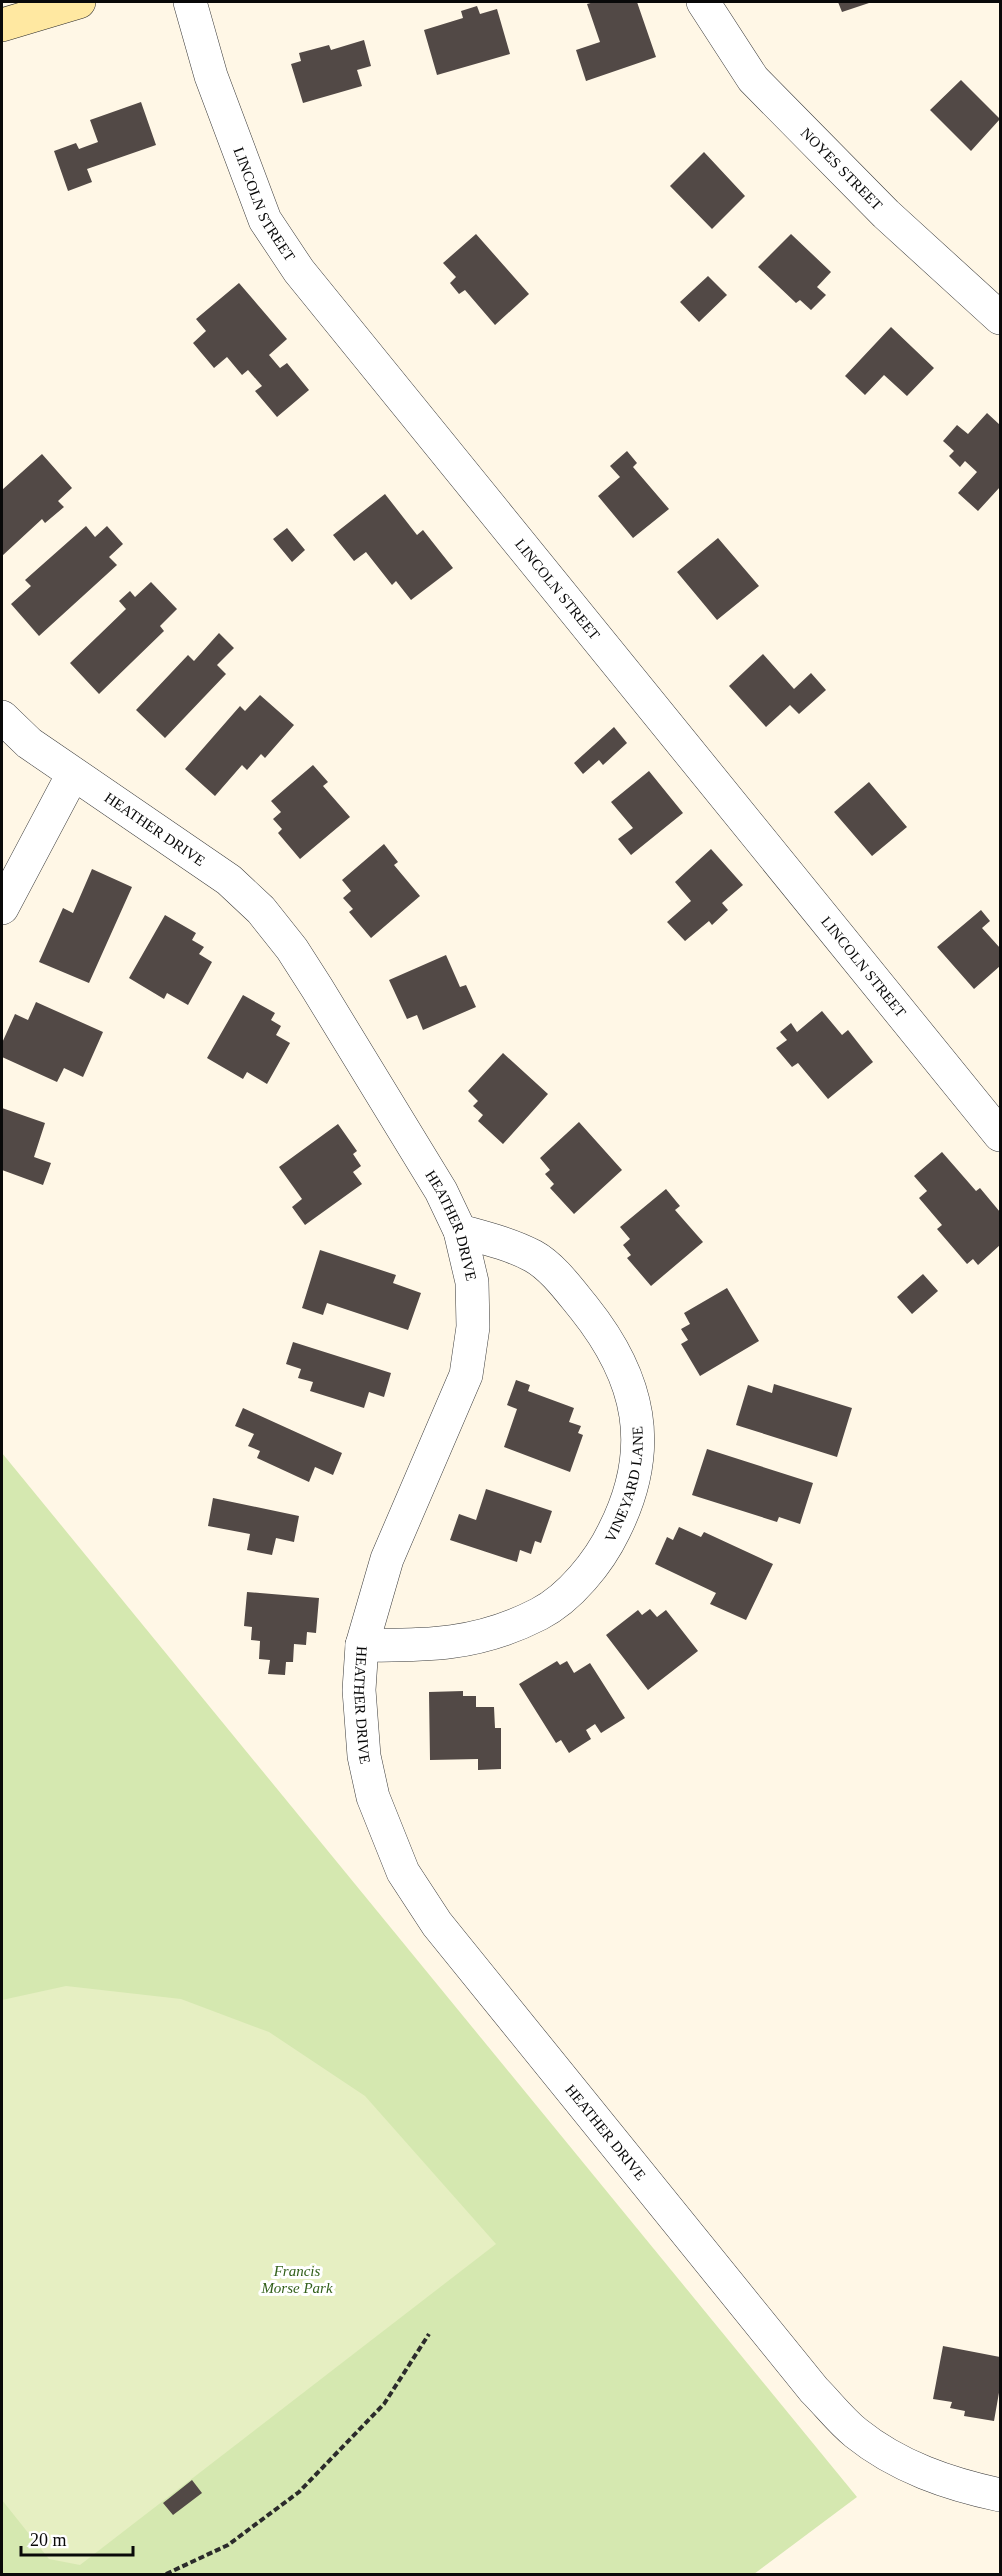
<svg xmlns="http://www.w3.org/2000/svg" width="1002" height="2576" viewBox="0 0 1002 2576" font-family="'Times New Roman',serif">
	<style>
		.green { fill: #d5e8b0 }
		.pitch { fill: #e6efc2 }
		.building { fill: #524946 }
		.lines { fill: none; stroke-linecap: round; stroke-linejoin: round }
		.minor-casing { stroke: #3c3c3c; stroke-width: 34 }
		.secondary-casing { stroke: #2b2b2b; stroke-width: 34 }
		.path { stroke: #2b2b2b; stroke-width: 4; stroke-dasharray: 6 3; stroke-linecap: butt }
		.minor { stroke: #fff; stroke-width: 33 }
		.secondary { stroke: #ffe8a1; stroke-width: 33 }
		.labels { text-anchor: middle; stroke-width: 6; stroke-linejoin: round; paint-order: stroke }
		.street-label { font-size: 15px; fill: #090909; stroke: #fff }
		.park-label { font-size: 15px; font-style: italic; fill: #32601b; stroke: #fff }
	</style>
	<rect width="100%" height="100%" fill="#fff7e6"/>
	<path class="green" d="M2 1453 857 2497 754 2574H2Z"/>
	<path class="pitch" d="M66 1986 181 1999 269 2032 365 2096 496 2244 80 2565 49 2559 2 2500V2000Z"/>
	<path class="building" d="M594 2H637L656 57 586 81 576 50 600 42 587 4Z
		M838 2H872L842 12Z
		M477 6 480 14 497 9 510 54 437 75 424 30 463 18 461 11Z
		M364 40 371 66 357 70 362 86 303 103 291 64 301 61 299 53 329 45 331 50Z
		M961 80 1000 119 971 151 930 110Z
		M141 102 156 145 87 169 92 182 68 191 54 151 76 143 79 149 98 142 90 120Z
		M704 152 745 196 712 229 670 186Z
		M476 234 529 294 495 325 465 290 459 294 450 283 456 277 443 263Z
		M791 234 831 272 817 287 826 295 811 310 800 300 796 303 758 267Z
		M708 276 727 295 699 322 680 302Z
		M239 283 287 339 269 355 280 368 287 363 309 390 277 417 255 391 262 386 248 370 242 375 227 357 214 368 193 343 206 331 196 319Z
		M891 327 934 368 907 396 884 375 865 395 845 376Z
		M987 413 1000 425V487L978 511 958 493 977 472 965 461 960 467 949 456 954 451 943 441 957 425 968 434Z
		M627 451 637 463 633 467 669 509 633 538 598 496 620 477 610 466Z
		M42 454 72 488 58 501 64 507 45 523 42 519 2 556V490Z
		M385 494 417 535 423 530 453 568 411 600 396 581 392 585 366 552 354 561 333 535Z
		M86 526 95 537 107 526 123 544 109 557 117 565 39 636 11 604 31 586 25 580Z
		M287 528 305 550 292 562 273 539Z
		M718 538 759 586 717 620 677 572Z
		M151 582 177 609 160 626 164 631 99 694 70 663 126 609 119 601 130 591 135 597Z
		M219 633 234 648 217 665 226 674 165 738 136 710 188 655 194 661Z
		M763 654 794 689 811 673 826 690 799 714 790 705 766 727 729 686Z
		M260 695 294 725 265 758 261 754 247 770 242 765 215 796 185 769 240 706 245 711Z
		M614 727 627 743 603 765 599 760 583 774 574 763Z
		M313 765 328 782 323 786 350 817 300 859 278 833 282 829 273 819 281 812 271 801Z
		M649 771 683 813 631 855 618 839 633 828 611 802Z
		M869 782 907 827 872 856 834 812Z
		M384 844 398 862 394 865 420 896 371 938 349 912 353 909 343 898 351 891 342 880Z
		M711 849 743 885 722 903 728 910 712 925 709 921 685 941 667 922 691 901 675 882Z
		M92 869 132 887 89 983 39 962 63 908 73 913Z
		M981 910 990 921 982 928 1000 948V966L974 989 937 947Z
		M165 915 196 933 192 940 204 947 199 954 212 962 188 1005 167 993 164 999 129 978Z
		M446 955 460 987 466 985 476 1007 423 1030 417 1015 407 1019 389 980Z
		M243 995 275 1013 271 1020 281 1026 276 1035 290 1043 267 1084 247 1072 243 1079 207 1058Z
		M36 1002 103 1032 83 1077 64 1068 57 1082 2 1057V1043L15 1014 28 1020Z
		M822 1011 842 1035 848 1030 873 1062 828 1099 798 1063 792 1067 776 1048 787 1040 780 1032 791 1023 797 1032Z
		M503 1053 548 1094 503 1144 478 1121 483 1115 473 1106 478 1101 468 1091Z
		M2 1108 45 1123 34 1157 51 1163 43 1185 2 1170Z
		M579 1122 622 1170 574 1214 550 1188 554 1184 545 1174 550 1170 540 1158Z
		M338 1124 357 1151 353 1154 361 1166 353 1172 362 1184 305 1225 292 1207 302 1199 279 1167Z
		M942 1152 976 1191 980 1188 1000 1212V1245L978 1265 973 1259 967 1264 937 1229 942 1225 919 1198 927 1191 914 1176Z
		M666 1189 680 1206 675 1210 703 1242 651 1286 627 1258 631 1255 623 1245 630 1239 620 1227Z
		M320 1250 396 1275 393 1283 421 1293 408 1330 327 1303 323 1315 302 1308Z
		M923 1274 938 1291 912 1314 897 1297Z
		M727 1288 759 1341 700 1376 681 1344 688 1340 681 1329 690 1324 684 1313Z
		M293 1342 391 1373 384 1397 369 1392 364 1408 310 1391 313 1382 298 1378 301 1369 286 1364Z
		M516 1380 530 1385 528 1391 574 1408 569 1422 581 1426 578 1433 583 1435 570 1472 504 1447 517 1409 507 1405Z
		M774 1384 852 1408 837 1457 736 1425 748 1385 772 1393Z
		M243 1408 342 1453 333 1475 315 1467 309 1482 257 1458 260 1451 248 1446 254 1434 235 1426Z
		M707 1449 813 1483 800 1524 779 1517 777 1522 692 1495Z
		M486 1489 552 1511 541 1543 535 1541 531 1554 520 1550 517 1562 450 1540 459 1514 476 1520Z
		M213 1498 299 1516 294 1542 276 1538 272 1555 247 1550 250 1534 208 1526Z
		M679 1527 701 1537 704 1532 773 1564 746 1620 710 1604 716 1593 655 1564 667 1537 673 1540Z
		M247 1592 319 1598 316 1633 307 1632 306 1645 294 1644 293 1662H286L285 1675 268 1674 270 1660 259 1659 260 1641 251 1640 252 1627 244 1626Z
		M650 1609 657 1617 666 1610 698 1651 648 1690 606 1635 638 1610 642 1615Z
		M557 1661 560 1665 567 1661 574 1673 590 1663 625 1718 601 1733 595 1724 586 1730 591 1739 569 1753 561 1740 556 1743 519 1684Z
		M463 1691V1696H476V1707H494L495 1728H501V1769L478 1770V1759L430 1760 429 1692Z
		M943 2346 1000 2357V2387L994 2421 964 2416 965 2411 950 2408 952 2402 933 2399Z
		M192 2480 202 2493 173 2515 163 2503Z"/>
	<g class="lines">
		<g class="minor-casing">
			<g id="minor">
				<path id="s1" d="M190 2 211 76 265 220 299 271 1000 1135"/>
				<path id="s2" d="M703 2 753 79 886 214 1000 318"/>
				<path id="s3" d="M2 717 29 743 229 880 261 910 292 949 317 988 441 1191 460 1231 472 1282 473 1327 466 1375 387 1559 362 1645 359 1690 364 1756 373 1797 403 1872 437 1924 814 2390C828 2404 841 2421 856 2433 898 2467 949 2484 1000 2495"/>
				<path d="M2 908 73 774"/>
				<path id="s4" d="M362 1645C427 1646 479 1645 539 1614 570 1598 599 1562 614 1531 656 1448 640 1378 584 1308 570 1291 553 1267 533 1256 510 1244 485 1238 460 1231"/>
			</g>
		</g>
		<g class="secondary-casing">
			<path id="secondary" d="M2 25 79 2"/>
		</g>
		<path class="path" d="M166 2574 228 2545 299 2492 384 2404 429 2334"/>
		<use href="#minor" class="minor"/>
		<use href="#secondary" class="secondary"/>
	</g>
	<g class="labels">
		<g class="street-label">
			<text dy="5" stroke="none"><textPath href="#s2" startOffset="218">NOYES STREET</textPath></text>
			<text dy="5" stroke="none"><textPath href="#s1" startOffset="216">LINCOLN STREET</textPath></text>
			<text dy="5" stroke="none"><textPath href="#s1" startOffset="702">LINCOLN STREET</textPath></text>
			<text dy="5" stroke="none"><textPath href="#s3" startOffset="190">HEATHER DRIVE</textPath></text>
			<text dy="5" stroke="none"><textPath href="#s1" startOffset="1188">LINCOLN STREET</textPath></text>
			<text dy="5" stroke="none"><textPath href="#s3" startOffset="694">HEATHER DRIVE</textPath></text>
			<text dy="5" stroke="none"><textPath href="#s4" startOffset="344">VINEYARD LANE</textPath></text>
			<text dy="5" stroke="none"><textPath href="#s3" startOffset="1198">HEATHER DRIVE</textPath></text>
			<text dy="5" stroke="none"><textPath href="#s3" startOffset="1702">HEATHER DRIVE</textPath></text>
		</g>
		<g class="park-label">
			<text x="297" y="2276">Francis<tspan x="297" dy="17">Morse Park</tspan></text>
		</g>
	</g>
	<rect width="1002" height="2576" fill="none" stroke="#090909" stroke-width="6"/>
	<path d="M21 2546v9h112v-9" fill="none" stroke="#090909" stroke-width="3"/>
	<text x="30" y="2546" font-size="18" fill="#090909" stroke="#ffffff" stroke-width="4.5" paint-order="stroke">20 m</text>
</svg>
